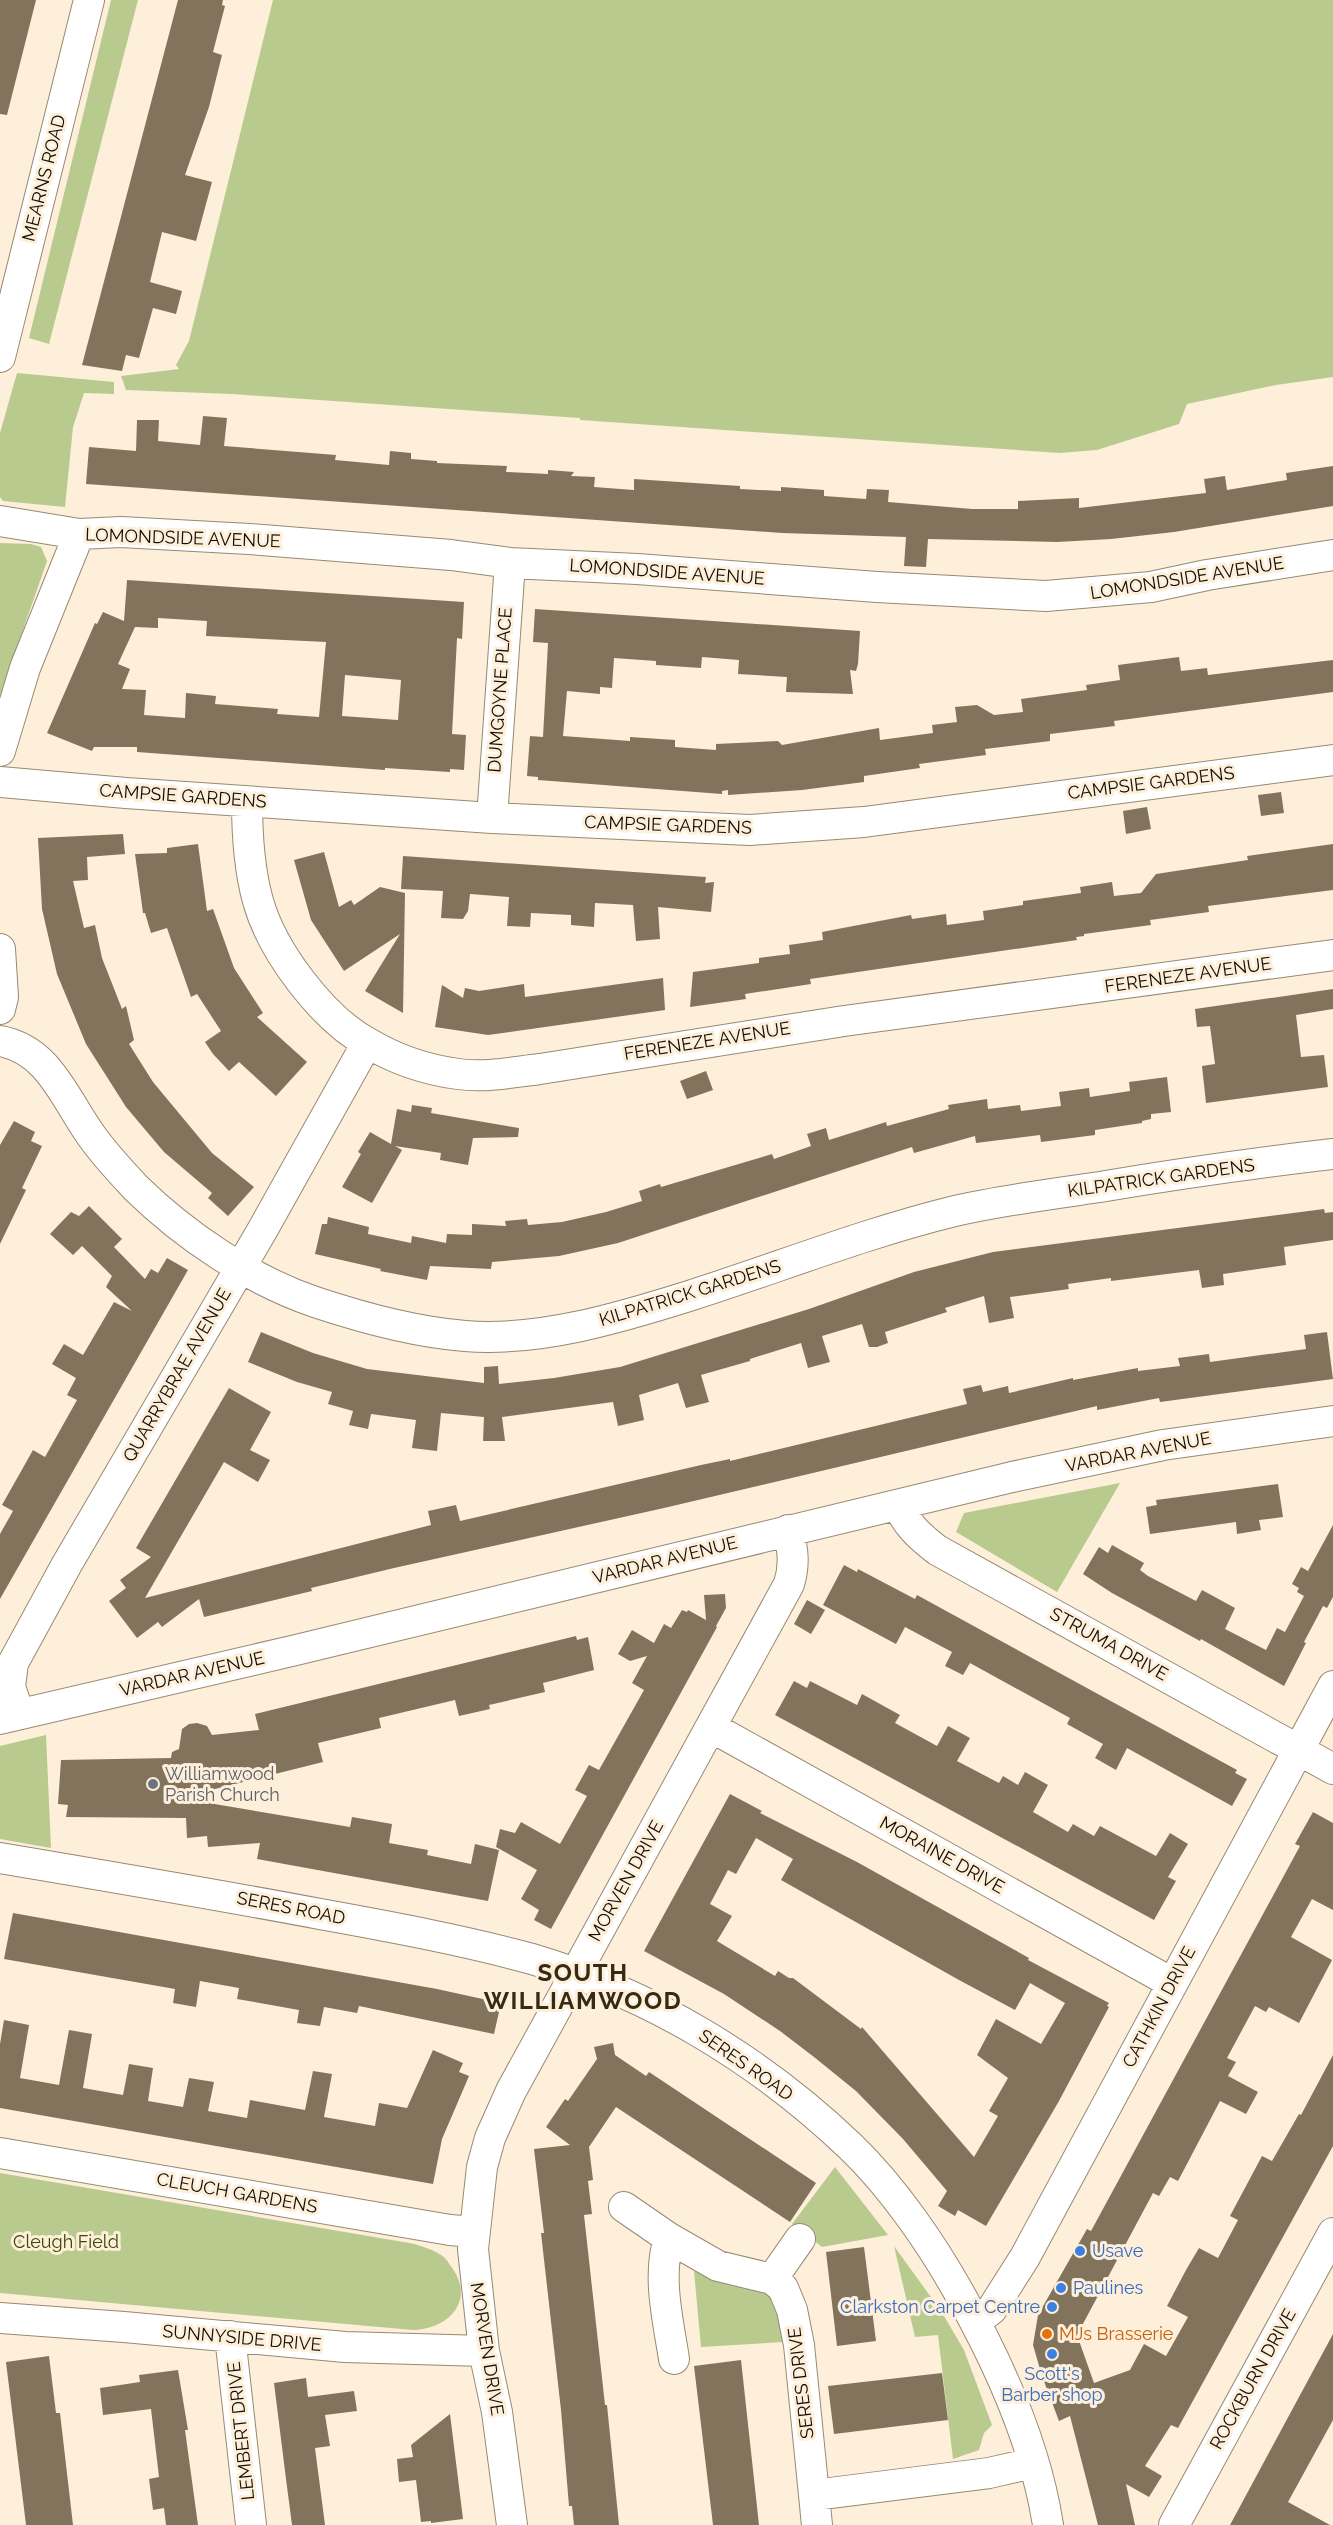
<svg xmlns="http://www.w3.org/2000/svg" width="1333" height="2525" viewBox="0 0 1333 2525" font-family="Raleway,sans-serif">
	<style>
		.green { fill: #b9ca8f }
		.building { fill: #82745c; fill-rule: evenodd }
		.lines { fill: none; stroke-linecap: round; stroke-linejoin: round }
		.minor-casing { stroke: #988971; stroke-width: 32 }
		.minor { stroke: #fff; stroke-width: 30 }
		.worship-dot { fill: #6b7280; stroke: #fdefda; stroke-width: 2 }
		.shop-dot { fill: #3f7fe0; stroke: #fdefda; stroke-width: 2 }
		.food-dot { fill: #e8710a; stroke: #fdefda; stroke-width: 2 }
		.labels { text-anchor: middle; stroke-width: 6; stroke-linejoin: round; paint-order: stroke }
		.street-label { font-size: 18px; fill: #130d05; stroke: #fdefda }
		.worship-label { font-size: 18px; fill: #5b616d; stroke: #fdefda; text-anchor: start }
		.park-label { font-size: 18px; fill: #3b4801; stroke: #fdefda }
		.shop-label { font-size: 18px; fill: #366cbe; stroke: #fdefda; text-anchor: start }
		.food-label { font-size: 18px; fill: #c56008; stroke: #fdefda; text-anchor: start }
		.district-label { font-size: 24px; font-weight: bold; letter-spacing: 1.5px; fill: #372a15; stroke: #fdefda }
	</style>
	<rect width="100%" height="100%" fill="#fdefda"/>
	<path class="green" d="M111 0H138L49 344 29 338Z
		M273 0H1333V377L1276 385 1187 404 1179 424 1097 450 1060 453 580 420V418L232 394 126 390 121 376 179 369 176 365 189 341Z
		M17 373 114 382V394L84 393 73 427 65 507 3 501 0 497V433Z
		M0 543 31 544 41 547 47 561 0 696Z
		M1120 1483 1057 1592 956 1532 964 1513Z
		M46 1735 51 1848 0 1839V1746Z
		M835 2167 888 2235 822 2247 792 2224Z
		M0 2173 415 2244C423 2247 434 2250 441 2255 445 2257 448 2262 450 2265 477 2299 450 2329 413 2330L0 2293Z
		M894 2246 941 2311 964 2350 992 2425 984 2433 979 2450 953 2459 938 2335 915 2337Z
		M694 2271 774 2295 783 2342 701 2347Z"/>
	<path class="building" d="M0 0H36L7 115 0 114Z
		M178 0H223L222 5 225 6 213 52 222 55 209 107 185 175 212 182 196 241 162 232 150 282 182 291 176 314 153 308 139 358 126 355 122 371 82 365Z
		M203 416 227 418 224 446 336 455 335 460 389 465 390 451 411 453V459L437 461V463L507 466 506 472 548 474V470L574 472 571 476 595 477 594 487 634 490V479L740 486V489L781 491V487L824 490V496L866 499 867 489 889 490 888 502 972 509H1018V501L1079 498V508L1206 493 1204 479 1225 476 1227 490 1287 480 1286 473 1333 466V506L1174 532 1111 539 1057 542 928 539 926 567 904 566 906 537 782 533 86 484 89 447 136 451 137 420H159L158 441 200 445Z
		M127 580 464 602 462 639 457 638 452 734 466 735 464 770 450 769V772L385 768V770L137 752V747H94L92 751 47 733 95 623 97 624 103 612 124 621ZM158 618 207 621 206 636 326 642 319 717 277 714 278 709 215 704 216 696 186 693 185 718 144 715 146 690 122 689 130 669 118 664 135 627 158 628ZM345 675 401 680 398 720 342 716Z
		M535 609 860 631 858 664 856 671 850 670 853 694 786 692 787 677 738 674 739 660 702 657 701 668 656 665V661L614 658 612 688 600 687V694L567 691 563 736 630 741V737L675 740V747L716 750V744L778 741 782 745 879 728 880 740 933 733 932 725 957 722 955 707 977 705 994 715 1023 712 1021 699 1087 690 1086 685 1120 680 1118 665 1179 657 1181 671 1207 668 1208 675 1333 660V692L1114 721 1115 726 1050 734V741L985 749 986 755 919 764 920 768 864 776V782L802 790 728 795V790L722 791V794L538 780V777L527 776 530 736 543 737 548 643 533 642Z
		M1281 792 1284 813 1261 816 1258 795Z
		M1147 807 1151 829 1126 834 1123 811Z
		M123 834 125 854 87 857 88 880 73 881 84 928 95 925 102 958 122 1009 126 1006 134 1040 129 1044 153 1082 212 1153 254 1187 228 1216 208 1198 212 1193 164 1152 126 1107 86 1044 57 974 42 909 38 838Z
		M198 844 207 911 213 909 234 968 263 1013 257 1017 307 1062 276 1096 239 1062 229 1071 213 1054 205 1042 221 1031 197 994 191 997 167 928 151 933 145 913H143L135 854 167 853V848Z
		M1333 844V890L1208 906 1209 912 1150 920 1151 925 1084 934V936L1076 937 1077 940 810 979 811 984 745 994 746 999 690 1007 693 972 759 963V958L790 954 789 945 823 940 822 932 911 915 912 919 946 914 947 925 984 920 983 911 1023 905V901L1081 893 1080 887 1112 882 1114 896 1141 893 1156 874 1248 860 1247 856Z
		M324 852 339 907 351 900 354 905 380 887 405 893 403 1013 365 991 400 934 344 971 311 920 294 860Z
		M403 856 706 877 705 883 714 882 711 912 658 907 660 939 636 941 633 905 595 903 594 927 571 925V915L531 913 530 927 507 926 509 897 470 894 468 911 463 919 441 918 443 891 401 889Z
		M663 978 665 1010 488 1035 435 1027 442 985 463 998 465 988 479 991 524 984 525 997Z
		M1333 989V1009L1296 1015 1301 1057 1324 1055 1328 1087 1206 1103 1202 1066 1215 1064 1210 1026 1197 1027 1195 1009Z
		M706 1071 713 1090 687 1099 680 1081Z
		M1167 1077 1171 1112 1151 1114V1119L1142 1121V1123L1095 1130V1135L1041 1142 1040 1135 976 1143 975 1136 914 1153 912 1147 618 1243 559 1256 492 1262 491 1269 430 1266 427 1280 380 1271 381 1269 315 1254 322 1224H327L328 1217 369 1227 368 1234 411 1243 412 1236 446 1243 447 1234 472 1235V1224L506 1226 505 1221 527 1219 528 1225 562 1222 606 1212 642 1201 639 1191 660 1184 661 1187 772 1154 774 1159 811 1146 807 1134 826 1128 829 1140 886 1122 887 1126 949 1109 948 1105 987 1099 988 1109 1020 1105 1021 1111 1061 1106 1059 1092 1089 1088 1090 1097 1130 1091 1129 1082Z
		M412 1105 432 1108 431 1113 519 1128 518 1137 473 1138 468 1165 440 1160 441 1153 395 1146 402 1150 372 1203 342 1187 361 1154 358 1152 370 1132 391 1144 397 1109 411 1112Z
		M14 1121 35 1132 31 1141 42 1146 22 1188 26 1190 0 1244V1145Z
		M89 1206 122 1239 114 1247 145 1279 151 1269 158 1273 167 1258 188 1270 0 1599V1534L13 1511 2 1505 33 1450 45 1457 77 1400 67 1395 76 1378 52 1364 64 1344 83 1355 114 1302 132 1311 106 1287 112 1276 82 1246 73 1255 50 1234 71 1212 79 1216Z
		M1324 1209 1325 1213 1333 1212V1240L1284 1247 1286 1265 1223 1274 1224 1285 1202 1288 1199 1270 1111 1281V1278L1068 1284 1069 1289 1010 1297 1014 1318 989 1323 984 1296 945 1308 947 1312 885 1332 888 1343 877 1347H869L862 1324 822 1336 830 1362 808 1368 801 1343 750 1359V1361L701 1375 709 1402 686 1408 678 1383 639 1395 644 1420 618 1426 613 1402 502 1417 505 1441H483L484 1417 441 1413 437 1451 412 1448 416 1420 371 1414 368 1429 349 1425 353 1411 328 1404 332 1392 297 1382 248 1362 261 1332 313 1353 367 1369 484 1383V1367L498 1366 499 1384 554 1378 620 1367 809 1309 914 1272 993 1252Z
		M1327 1332 1333 1379 1160 1402 1159 1398 1097 1410V1406L664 1508 394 1568 311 1588 312 1591 204 1617 199 1599 162 1627 158 1622 137 1638 109 1601 126 1588 120 1580 151 1557 136 1548 229 1388 271 1412 250 1450 270 1460 258 1482 224 1462 145 1598 431 1525 428 1511 456 1505 460 1521 701 1465 730 1459V1461L967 1404 963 1389 981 1385 983 1392 1008 1386 1009 1393 1073 1378V1380L1138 1368V1371L1180 1366 1178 1358 1209 1354 1210 1362 1306 1349 1304 1335Z
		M1278 1484 1283 1517 1259 1520 1261 1530 1237 1534 1236 1522 1150 1534 1146 1507 1157 1505 1156 1500Z
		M1333 1525V1597L1327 1608 1323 1606 1304 1642 1306 1643 1284 1686 1201 1639 1200 1641 1112 1593 1083 1574 1099 1547 1108 1553 1112 1545 1144 1563 1140 1570 1148 1576 1196 1601 1202 1590 1235 1608 1225 1629 1266 1650 1277 1628 1285 1632 1304 1596 1297 1592 1299 1588 1292 1584 1301 1567 1308 1571Z
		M844 1565 857 1572 858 1569 915 1599 917 1595 1237 1770 1235 1773 1247 1779 1232 1806 1127 1748 1116 1770 1095 1758 1103 1744 1067 1724 1070 1718 970 1663 963 1675 945 1666 952 1652 905 1627 896 1644 823 1605Z
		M725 1594 726 1608 716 1626 717 1627 551 1929 534 1920 539 1910 521 1899 537 1870 496 1847 500 1829 515 1833 521 1822 560 1844 587 1796 575 1790 589 1765 599 1770 644 1690 632 1683 647 1656 630 1661 618 1654 632 1630 654 1643 664 1624 671 1628 682 1610 687 1612 688 1610 706 1620 704 1595Z
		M807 1600 825 1610 811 1634 794 1624Z
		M576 1636 577 1640 588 1637 594 1670 543 1683 545 1692 489 1705 490 1709 459 1716 455 1700 379 1718 381 1728 318 1743 323 1762 179 1798 350 1827 352 1817 392 1824 389 1843 428 1850 427 1855 471 1864 475 1844 499 1850 488 1901 257 1859 260 1843 208 1847 207 1836 187 1838 186 1818 66 1817 68 1805 58 1804 61 1760 171 1758 172 1752 179 1749 182 1729 189 1724 197 1723 207 1726 212 1735 259 1730 255 1714Z
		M794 1681 807 1688 810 1681 857 1705 862 1694 900 1715 895 1723 937 1746 948 1726 970 1738 957 1761 999 1783 1003 1776 1018 1785 1025 1772 1048 1785 1033 1812 1068 1832 1073 1824 1094 1836 1100 1826 1156 1856 1170 1833 1188 1844 1168 1877 1176 1881 1154 1920 775 1715Z
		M730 1794 762 1811 760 1813 857 1862 1029 1958 1028 1960 1109 2003 1107 2006 1109 2007 1059 2101 986 2226 958 2210 955 2216 938 2206 947 2191 903 2139 856 2091 814 2057 780 2031 724 1994 644 1951ZM756 1838 793 1859 781 1880 959 1980 1015 2010 1030 1983 1065 2003 1041 2044 996 2019 977 2055 1008 2078 989 2111 998 2116 974 2157 862 2027 861 2029 793 1978H789L778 1971 775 1976 717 1941 732 1916 710 1904 728 1870 736 1874Z
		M1313 1812 1333 1823V1910L1312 1899 1291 1937 1332 1960 1299 2023 1269 2007 1266 2012 1255 2006 1227 2058 1236 2062 1228 2076 1258 2092 1246 2114 1220 2101 1178 2181 1170 2177 1159 2196 1153 2193 1077 2335 1094 2383 1130 2370 1144 2344 1166 2356 1188 2317 1167 2306 1186 2270 1199 2248 1218 2258 1238 2220 1230 2216 1262 2156 1272 2161 1299 2114 1301 2115 1333 2055V2146L1178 2428 1171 2425 1145 2466 1162 2476 1149 2497 1126 2484 1135 2525H1098L1070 2416 1059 2421 1042 2376 1033 2345 1038 2315 1087 2229 1091 2231 1300 1846 1295 1844Z
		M13 1913 437 1989 501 2003 494 2034 359 2006 357 2013 324 2007 320 2026 297 2023 299 2010 237 1999 239 1988 200 1981 196 2007 173 2003 175 1989 4 1959Z
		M4 2020 29 2025 20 2078 59 2085 69 2030 92 2034 83 2088 123 2095 129 2064 153 2068 148 2101 183 2107 189 2078 214 2082 208 2111 247 2118 250 2100 305 2110 313 2071 332 2074 324 2117 375 2126 379 2103 407 2108 433 2050 463 2063 459 2072 469 2076 442 2139 433 2184 0 2108V2044Z
		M613 2043 615 2055 646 2076 649 2072 816 2183 790 2222 616 2107 589 2147 593 2180 588 2181 592 2214 584 2215 605 2405H607L619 2525H574L572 2506H569L561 2410 541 2233H544L534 2149 570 2145 546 2127 565 2099 568 2101 597 2059 594 2047Z
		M864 2247 876 2341 837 2346 826 2252Z
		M1333 2334V2420L1288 2502 1330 2525H1230Z
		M49 2356 56 2413H60L73 2525H26L6 2362Z
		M741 2360 759 2525H713L694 2366Z
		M178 2370 188 2430H185L198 2525H166L164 2508 153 2510 149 2479 159 2477 151 2409 103 2415 100 2388 140 2382 139 2375Z
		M942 2373 948 2420 834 2434 828 2386Z
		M306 2378 308 2397 354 2391 357 2411 325 2415 330 2446 315 2448 325 2525H292L286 2479 274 2383Z
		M450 2414 463 2519 431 2523V2521L421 2522 416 2480 399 2482 397 2459 413 2457 411 2445Z"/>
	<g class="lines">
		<g class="minor-casing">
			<path id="minor" d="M0 357 89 0
				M0 521 79 534 121 532 249 539 451 555 510 563 637 569 877 587 1046 596 1151 587 1207 575 1333 555
				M0 751 25 668 79 534
				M0 782 126 793 492 818 750 830 864 822 1333 760
				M247 801C247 834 249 869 258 901 272 951 322 1018 368 1043 395 1059 427 1070 458 1074 486 1078 513 1072 540 1069L844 1021 1333 955
				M492 818 510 563
				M0 949 3 997 0 1009
				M0 1041C50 1050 65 1100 93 1138 106 1156 121 1172 136 1188 184 1235 250 1280 315 1302 363 1318 414 1332 465 1336 539 1342 619 1318 689 1296 777 1268 865 1233 955 1211 1003 1200 1051 1194 1100 1187 1177 1174 1255 1163 1333 1154
				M898 1505C907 1525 919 1536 937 1550L1333 1769
				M19 1713 10 1687 13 1663 67 1564 263 1229 367 1043
				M0 1719 296 1650 1012 1477 1163 1445 1333 1421
				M711 1727 1172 1983
				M0 1858C107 1876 214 1894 320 1914 391 1927 463 1940 532 1959 651 1994 761 2061 850 2146 893 2187 934 2247 962 2298 1000 2366 1036 2447 1048 2525
				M0 2153 450 2230 474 2232
				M624 2207 669 2238 718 2266 772 2279 783 2288 792 2310 799 2345 817 2525
				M669 2238C657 2276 668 2320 674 2359
				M772 2279 800 2239
				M0 2318 124 2327 345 2347 484 2351
				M975 2322 992 2309 1025 2257 1333 1686
				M230 2336 251 2525
				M814 2495 989 2473 1033 2463
				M512 2525 497 2412 484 2351 473 2249 482 2167 490 2138 511 2091 789 1584C795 1564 793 1550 788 1530
				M1174 2525 1333 2233"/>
		</g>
		<use href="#minor" class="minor"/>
	</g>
	<circle class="worship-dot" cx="153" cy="1784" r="6"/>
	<g class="shop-dot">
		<circle cx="1080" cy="2251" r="6"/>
		<circle cx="1061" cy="2288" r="6"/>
		<circle cx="1052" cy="2307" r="6"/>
		<circle cx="1052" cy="2354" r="6"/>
	</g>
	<circle class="food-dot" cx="1047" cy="2334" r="6"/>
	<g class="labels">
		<g class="street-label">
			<text transform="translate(44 178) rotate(-76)" y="6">MEARNS ROAD</text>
			<text transform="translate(183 538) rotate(2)" y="6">LOMONDSIDE AVENUE</text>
			<text transform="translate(667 572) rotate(4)" y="6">LOMONDSIDE AVENUE</text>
			<text transform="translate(1187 578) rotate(-9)" y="6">LOMONDSIDE AVENUE</text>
			<text transform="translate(500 690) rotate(-86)" y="6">DUMGOYNE PLACE</text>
			<text transform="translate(1151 783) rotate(-7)" y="6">CAMPSIE GARDENS</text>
			<text transform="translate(183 796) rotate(4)" y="6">CAMPSIE GARDENS</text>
			<text transform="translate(668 825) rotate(2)" y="6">CAMPSIE GARDENS</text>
			<text transform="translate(1188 975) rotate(-8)" y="6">FERENEZE AVENUE</text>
			<text transform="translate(707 1041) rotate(-9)" y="6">FERENEZE AVENUE</text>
			<text transform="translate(1161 1178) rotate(-8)" y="6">KILPATRICK GARDENS</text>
			<text transform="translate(690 1293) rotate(-17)" y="6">KILPATRICK GARDENS</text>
			<text transform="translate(177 1375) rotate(-60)" y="6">QUARRYBRAE AVENUE</text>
			<text transform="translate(1138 1452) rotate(-11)" y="6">VARDAR AVENUE</text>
			<text transform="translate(665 1560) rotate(-14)" y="6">VARDAR AVENUE</text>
			<text transform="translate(1109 1644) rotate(29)" y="6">STRUMA DRIVE</text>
			<text transform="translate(192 1674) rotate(-13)" y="6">VARDAR AVENUE</text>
			<text transform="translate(942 1855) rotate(29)" y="6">MORAINE DRIVE</text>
			<text transform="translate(626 1881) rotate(-61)" y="6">MORVEN DRIVE</text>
			<text transform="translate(291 1908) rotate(11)" y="6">SERES ROAD</text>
			<text transform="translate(1159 2007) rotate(-62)" y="6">CATHKIN DRIVE</text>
			<text transform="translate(746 2065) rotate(35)" y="6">SERES ROAD</text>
			<text transform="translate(237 2193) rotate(10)" y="6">CLEUCH GARDENS</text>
			<text transform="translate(242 2338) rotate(5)" y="6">SUNNYSIDE DRIVE</text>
			<text transform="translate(487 2349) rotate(81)" y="6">MORVEN DRIVE</text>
			<text transform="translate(1253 2379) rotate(-61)" y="6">ROCKBURN DRIVE</text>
			<text transform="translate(801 2383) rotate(-97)" y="6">SERES DRIVE</text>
			<text transform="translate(241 2431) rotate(-96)" y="6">LEMBERT DRIVE</text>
		</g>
		<g class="worship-label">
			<text x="165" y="1780">Williamwood<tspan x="165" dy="21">Parish Church</tspan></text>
		</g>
		<g class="park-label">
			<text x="66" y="2248">Cleugh Field</text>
		</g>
		<g class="shop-label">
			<text x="1092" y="2257">Usave</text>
			<text x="1073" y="2294">Paulines</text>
			<text x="1040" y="2313" text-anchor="end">Clarkston Carpet Centre</text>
			<text x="1052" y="2380" text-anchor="middle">Scott's<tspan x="1052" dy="21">Barber shop</tspan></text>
		</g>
		<g class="food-label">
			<text x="1059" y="2340">MJs Brasserie</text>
		</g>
		<g class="district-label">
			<text x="583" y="1981">SOUTH<tspan x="583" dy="28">WILLIAMWOOD</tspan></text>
		</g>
	</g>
</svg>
